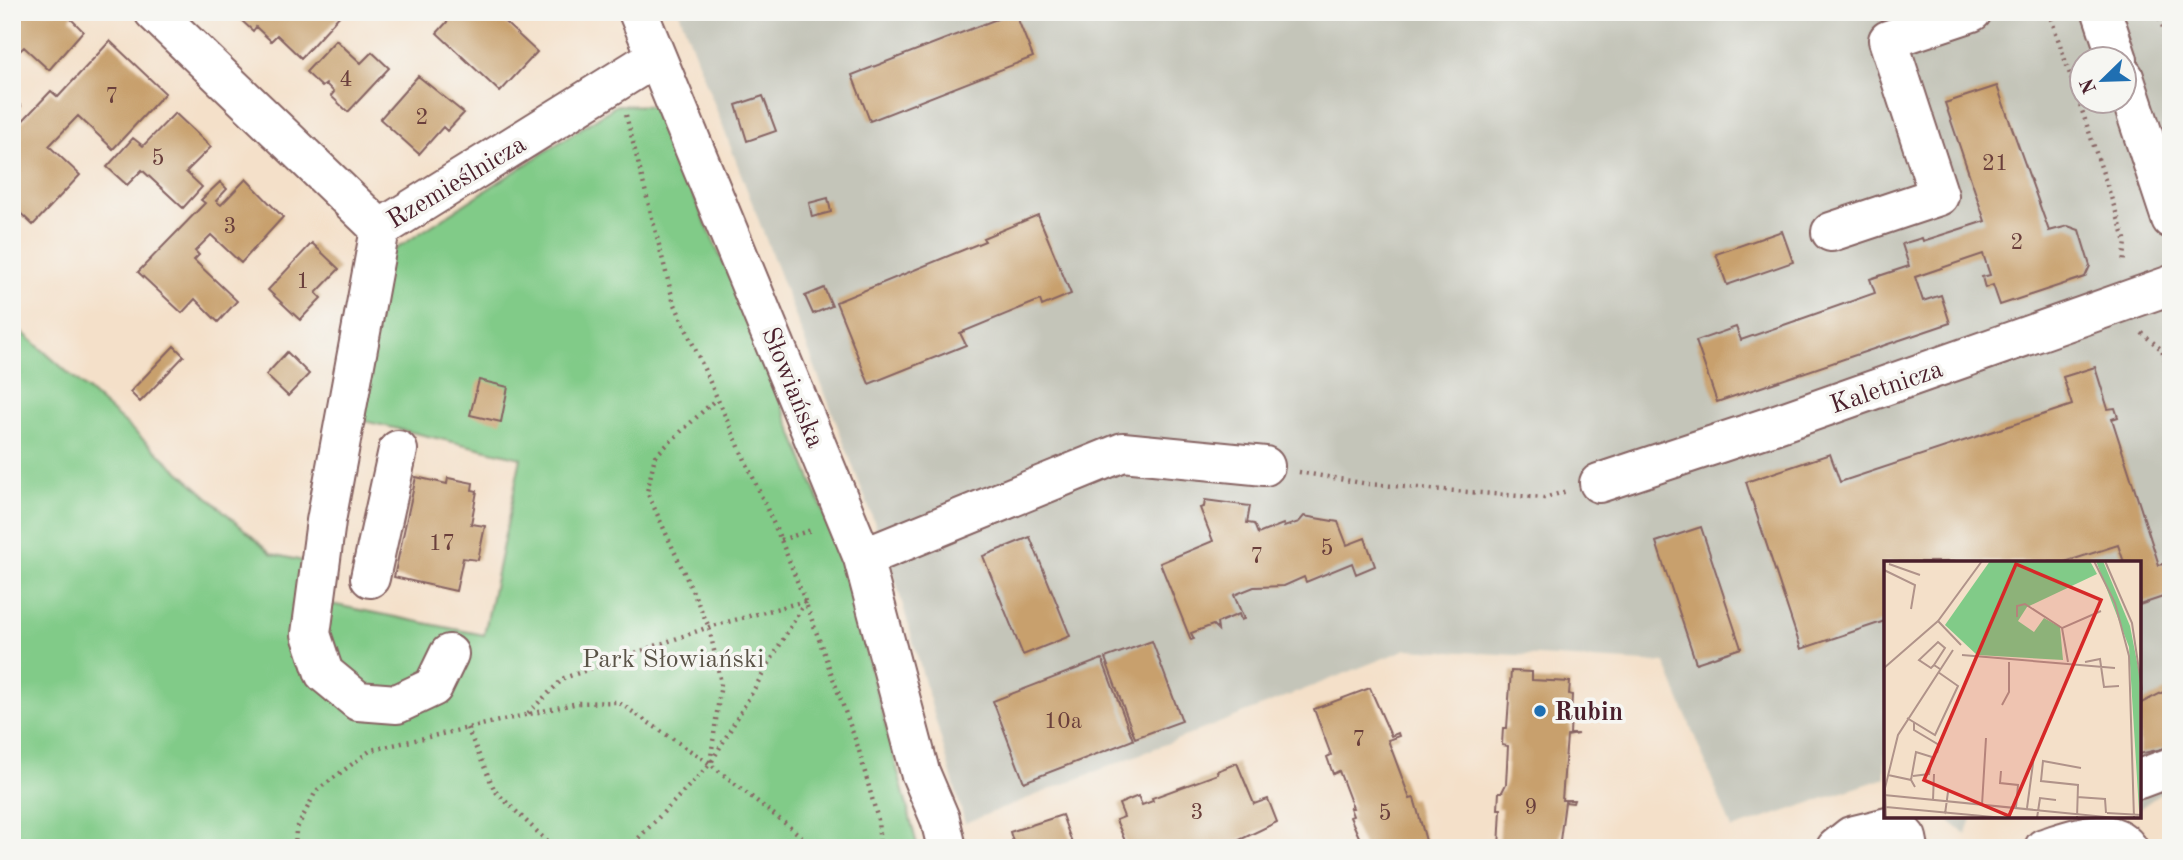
<svg xmlns="http://www.w3.org/2000/svg" width="2183" height="860" viewBox="0 0 2183 860" font-family="'Old Standard TT',serif">
	<style>
		.industrial { fill: #c4c5b9; fill-rule: evenodd }
		.green { fill: #81cb88; stroke: #66755a; stroke-width: 2 }
		.building { fill: #c8a06d }
		.lines { fill: none; stroke-linecap: round; stroke-linejoin: round }
		.minor-casing { stroke: #866362; stroke-width: 42 }
		.major-casing { stroke: #866362; stroke-width: 42 }
		.path { stroke: #866362; stroke-width: 4.5; stroke-dasharray: 2 5; stroke-linecap: butt }
		.minor { stroke: #fff; stroke-width: 38 }
		.major { stroke: #fff; stroke-width: 38 }
		.poi-dot { fill: #1f6fb2; stroke: #f6f6f2; stroke-width: 2.5 }
		.labels { text-anchor: middle; stroke-width: 7; stroke-linejoin: round; paint-order: stroke }
		.number-label { font-size: 23px; fill: #6a3f3c }
		.street-label { font-size: 26px; fill: #4a1f2b; stroke: #f6f6f2 }
		.park-label { font-size: 26px; fill: #5a5347; stroke: #f6f6f2 }
		.poi-label { font-size: 26px; font-weight: bold; fill: #4a1f2b; stroke: #f6f6f2; text-anchor: start }
		.inset-road { fill: none; stroke: #b0938a; stroke-width: 2 }
		.view { fill: #d62828; fill-opacity: 0.15; stroke: #d62828; stroke-width: 3.5 }
		.inset-edge { fill: none; stroke: #4a1f2b; stroke-width: 3.5 }
	</style>
	<rect width="100%" height="100%" fill="#f6f6f2"/>
	<filter id="ink" filterUnits="userSpaceOnUse"><feTurbulence type="fractalNoise" baseFrequency=".0143" numOctaves="2"/><feDisplacementMap in="SourceGraphic" scale="14" xChannelSelector="R" yChannelSelector="G"/><feConvolveMatrix kernelMatrix="1 2 1 2 8 2 1 2 1" color-interpolation-filters="sRGB"/></filter>
	<filter id="wash" filterUnits="userSpaceOnUse"><feTurbulence type="fractalNoise" baseFrequency=".00686" numOctaves="4" result="noise"/><feDisplacementMap in="SourceGraphic" scale="28" xChannelSelector="R" yChannelSelector="G"/><feGaussianBlur stdDeviation="1.57" result="paint"/><feColorMatrix in="noise" values="0 0 0 0 0 0 0 0 0 0 0 0 0 0 0 0 0 1.4 0 .05"/><feComposite in="paint" operator="in"/></filter>
	<g filter="url(#wash)">
		<rect width="100%" height="100%" fill="#f4e0c9"/>
		<path class="industrial" d="M679 12H2171V798L2164 791 2139 809V562H1885V778L1732 829 1665 663 1407 649 965 823 893 571ZM2082 60H2124V102H2082Z
			M1943 816H1973L1966 835Z"/>
		<path class="green" d="M617 105 654 106 748 319 841 556 918 848H12V323L272 554 334 568 326 603 484 635 521 458 364 421V396L388 254Z"/>
		<g id="blocks">
			<path class="building" d="M12 12H75L70 18 83 31 49 70 24 47 12 58Z
				M248 12H343L301 58 277 35 271 41 256 27 253 31 241 20Z
				M456 12 467 18 472 12H494L537 52 500 92 437 33Z
				M1015 12 1033 57 870 121 852 75Z
				M336 40 361 63 372 52 389 68 348 112 331 96 334 92 326 84 322 87 306 72Z
				M110 41 165 93 113 149 78 116 49 146 80 175 33 225 12 205V132L51 91 58 97Z
				M418 76 464 113 447 131 443 127 419 154 380 119Z
				M1997 86 2049 231 2068 226 2079 230 2090 266 2085 277 2000 305 1993 285 1985 288 1982 277 1990 275 1983 254 1915 277 1923 301 1941 295 1950 323 1717 402 1696 341 1736 327 1741 340 1875 293 1870 279 1909 266 1902 244 1922 238 1923 241 1985 221 1945 103Z
				M763 96 776 131 747 141 736 105Z
				M12 98 21 106 12 116Z
				M175 113 211 147 186 172 202 187 183 208 142 170 127 185 107 167 133 138 143 146Z
				M246 179 283 217 241 263 211 235 195 251 199 255 194 260 237 301 218 322 195 299 182 313 138 272 205 203 201 200 220 182 227 189 216 201 221 205Z
				M828 198 831 212 812 217 809 203Z
				M1038 215 1071 294 1042 306 1040 300 960 333 966 345 869 384 836 302 985 241 983 238Z
				M1782 231 1793 262 1727 285 1716 254Z
				M312 243 339 269 316 293 321 298 300 320 268 290Z
				M824 288 832 306 813 314 805 296Z
				M174 346 184 356 140 402 130 392Z
				M287 352 309 374 288 396 266 375Z
				M2095 367 2108 409 2115 408 2118 417 2112 419 2159 565 2164 564 2171 583 2169 595 2139 605V562H2124L2118 545 2065 562H1885V621L1801 649 1746 482 1830 454 1840 482 2072 405 2063 377Z
				M479 380 508 387 501 422 470 415Z
				M416 477 447 484 448 478 473 483 472 490 477 491 471 524 485 526 478 560 463 558 456 591 394 577Z
				M1205 500 1250 506 1247 523 1254 524 1258 534 1283 524 1284 527 1299 522 1304 516 1338 522 1347 545 1365 538 1375 566 1356 574 1352 563 1306 582 1304 577 1284 586 1254 587 1234 595 1244 619 1241 620 1239 614 1217 623 1218 630 1213 625 1191 633 1194 639 1191 640 1160 563 1213 541 1200 508 1204 507Z
				M1701 527 1741 648 1696 663 1656 542Z
				M1030 537 1070 636 1023 655 983 556Z
				M1152 641 1182 721 1135 738 1105 658Z
				M1102 659 1133 740 1024 782 993 701Z
				M1511 671 1532 672V680L1570 682 1569 694 1572 695 1570 734H1578L1567 736 1562 800H1574L1573 803 1565 802 1559 848H1499L1501 809H1498L1499 792H1502L1506 784 1508 746 1502 745 1503 728H1507Z
				M1370 688 1391 736 1398 733 1399 736 1388 740 1410 799 1414 798 1428 848H1364L1350 817 1353 816 1350 808H1353L1339 771 1333 774 1327 757 1331 755 1314 709Z
				M2171 688V747L2139 754V704Z
				M1237 763 1254 804 1268 799 1277 822 1223 848H1128L1116 820 1124 817 1119 804 1138 796 1142 805 1153 801 1152 798 1218 774 1217 771Z
				M1062 815 1074 848H1015L1010 832Z"/>
		</g>
	</g>
	<g filter="url(#ink)">
		<use href="#blocks" fill-opacity="0" stroke="#866362" stroke-width="2"/>
		<g class="lines">
			<g class="minor-casing">
				<path id="minor" d="M154 12 380 229 656 57
					M638 12 863 558 920 772 940 819 947 848
					M380 229 326 521 311 634 324 673 358 701 397 704 433 687 449 654
					M1831 232 1939 196 1888 40 1972 12
					M1599 483 1768 427 2171 285
					M863 558 1123 452 1265 466
					M370 578 398 450
					M2139 779 2171 767
					M1836 848 1851 836 1896 825 1907 838 1909 848
					M2044 848C2070 840 2108 822 2128 848"/>
			</g>
			<g class="major-casing">
				<path id="major" d="M2102 12 2118 60
					M2124 77 2171 219"/>
			</g>
			<path class="path" d="M2049 12 2126 242 2123 265
				M2158 12 2171 52
				M2169 12 2171 17
				M626 115 673 300 781 540 805 601 858 747 878 820 880 848
				M2142 333 2162 350 2171 377
				M1299 472 1368 484 1544 498 1567 491
				M781 540 814 529
				M528 713 564 678 709 627 805 601
				M467 728 495 791 554 848
				M712 761 805 602
				M295 848 296 830 316 791 371 750 578 703 618 702 710 764 816 848
				M629 848 710 764 721 683 709 627 647 492 655 456 716 399"/>
			<use href="#minor" class="minor"/>
			<use href="#major" class="major"/>
		</g>
	</g>
	<circle class="poi-dot" cx="1540" cy="711" r="7"/>
	<g class="labels">
		<g class="number-label">
			<text x="346" y="86">4</text>
			<text x="112" y="103">7</text>
			<text x="422" y="124">2</text>
			<text x="158" y="165">5</text>
			<text x="1995" y="170">21</text>
			<text x="230" y="233">3</text>
			<text x="2017" y="249">2</text>
			<text x="303" y="288">1</text>
			<text x="442" y="550">17</text>
			<text x="1327" y="555">5</text>
			<text x="1257" y="563">7</text>
			<text x="1063" y="728">10a</text>
			<text x="1359" y="746">7</text>
			<text x="1531" y="814">9</text>
			<text x="1197" y="819">3</text>
			<text x="1385" y="820">5</text>
		</g>
		<g class="street-label">
			<text transform="translate(456 181) rotate(-31)" y="9">Rzemieślnicza</text>
			<text transform="translate(1886 386) rotate(-19)" y="9">Kaletnicza</text>
			<text transform="translate(794 387) rotate(68)" y="9">Słowiańska</text>
		</g>
		<g class="park-label">
			<text x="673" y="667">Park Słowiański</text>
		</g>
		<g class="poi-label">
			<text x="1554" y="720">Rubin</text>
		</g>
	</g>
	<g transform="translate(1884 561)">
		<rect width="257" height="257" fill="#f4e0c9"/>
		<path d="M106 0H206L213 13 143 46 134 60 150 71 160 57 176 66 179 99 93 94 61 64ZM212 0H219L246 65 255 111V250L245 86Z" fill="#81cb88"/>
		<path class="inset-road" d="M210 0 231 42 245 95 250 257M221 0 248 62 258 129M5 3 36 14M0 9 31 24 27 48M133 56V45L141 43 178 67M54 60 77 84M78 94 231 107M184 101 178 67 217 50M201 101 216 98 220 126 235 125M50 104 47 107 35 99 54 81 61 87 50 104 56 108M0 107 54 60 98 0M118 144 125 131V101M23 157 51 174 74 125 54 111M30 162V169L55 184 53 192M117 210 116 222 134 224 132 246M4 214 27 219 31 226M27 219 32 191 48 196 45 213 29 215M0 234 232 257M193 236 221 238 222 252M49 239 50 213M98 244 102 177M2 246 120 257M143 247 150 195M223 252 258 254M61 253 64 231M2 257 1 227 14 174 69 89M153 257 156 237 172 239M193 257 194 224 157 220 159 200 197 207"/>
		<path class="view" d="M132 3 217 39 125 255 40 219Z"/>
		<rect width="257" height="257" class="inset-edge"/>
	</g>
	<rect width="2183" height="860" fill="none" stroke="#f6f6f2" stroke-width="42"/>
	<g transform="translate(2103 80) rotate(247)"><circle r="33" fill="#f6f6f2" stroke="#b1a0a2" stroke-width="2"/>
	<path d="M0-5L12 26L0 18L-12 26Z" fill="#1f6fb2"/>
	<text y="-10" font-size="19" font-weight="bold" text-anchor="middle" fill="#4a1f2b">N</text>
	</g>
</svg>
